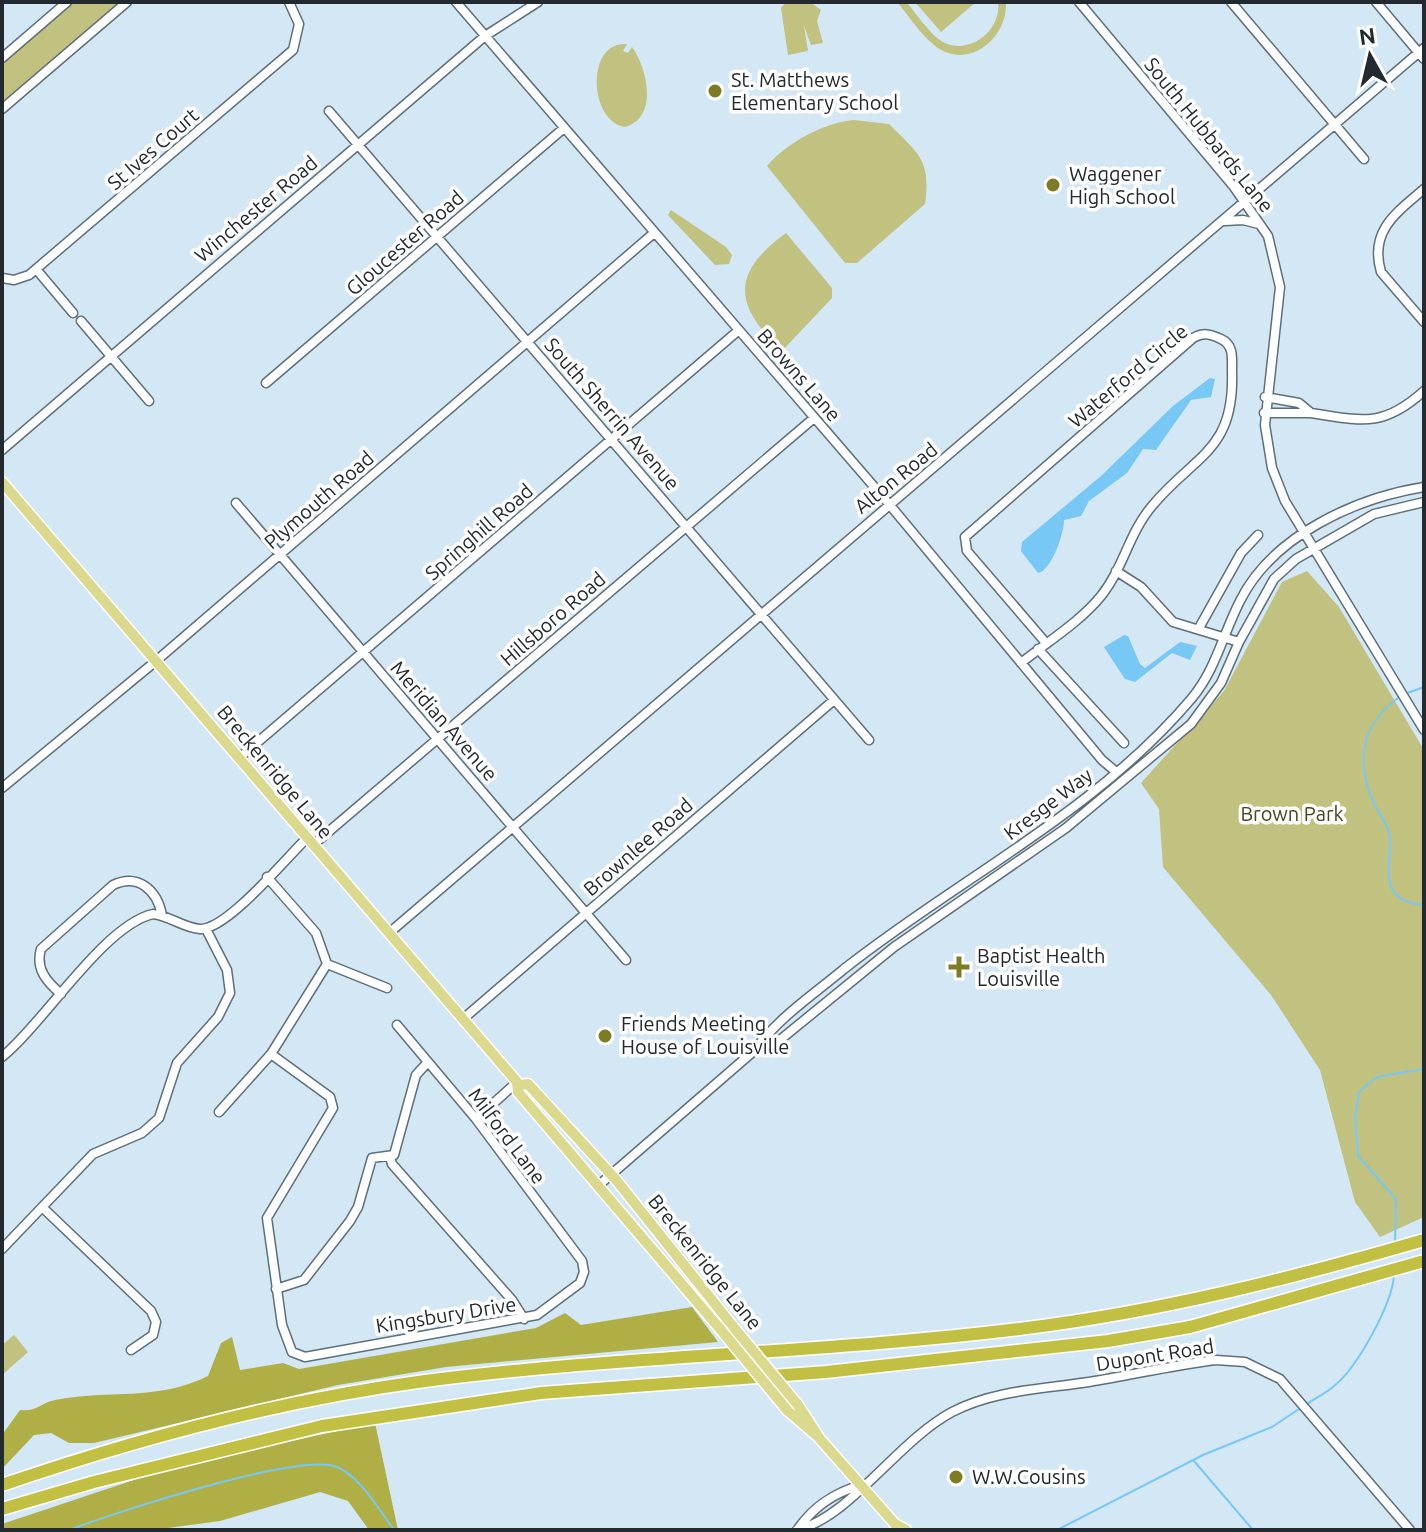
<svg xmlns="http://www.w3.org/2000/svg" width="1426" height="1532" viewBox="0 0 1426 1532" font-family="Ubuntu,sans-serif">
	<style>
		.green { fill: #c1c180 }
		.forest { fill: #b0af46 }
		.water { fill: #77c8f4 }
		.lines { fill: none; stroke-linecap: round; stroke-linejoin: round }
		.stream { stroke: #77c8f4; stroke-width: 2 }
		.minor-casing { stroke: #5d6f7a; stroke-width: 11 }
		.major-casing { stroke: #fff; stroke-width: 13 }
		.highway-casing { stroke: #fff; stroke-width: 15 }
		.minor { stroke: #fff; stroke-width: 8 }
		.major { stroke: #dad98e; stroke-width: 10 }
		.highway { stroke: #c2c043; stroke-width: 12 }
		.major-bridge-casing { stroke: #fff; stroke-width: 13; stroke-linecap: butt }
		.major-bridge { stroke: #dad98e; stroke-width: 10 }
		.poi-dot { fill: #7d7c24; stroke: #fff; stroke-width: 3 }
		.labels { text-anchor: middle; stroke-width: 7; stroke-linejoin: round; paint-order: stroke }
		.poi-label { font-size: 20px; fill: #222a2f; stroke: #fff; text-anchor: start }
		.street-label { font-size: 20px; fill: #222a2f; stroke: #fff }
		.park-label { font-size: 20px; fill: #47471c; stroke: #fff }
	</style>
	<rect width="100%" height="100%" fill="#d3e7f4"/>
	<path class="green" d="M72 2H122L2 105V62Z
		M786 2H810L821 10 817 21 823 43 811 45 804 26 808 51 788 55 781 8Z
		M897 2H906C917 14 928 32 941 41 968 57 1002 31 998 2H1006C1008 39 967 72 934 45 920 34 909 16 897 2Z
		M915 2H976L941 32Z
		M627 44 623 51 628 53 632 47C647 67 659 118 625 127 589 122 585 41 627 44Z
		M854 120 889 124C919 154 931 160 925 204L857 263H845L767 166C788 142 823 123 854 120Z
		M671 210 726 247 732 255 729 264 715 265 668 215Z
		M786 233 832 288V298L782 351C734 305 730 274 786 233Z
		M1307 571 1339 607 1424 750V1217L1380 1237 1355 1202 1320 1070 1271 995 1163 867 1159 809 1141 783 1224 691 1282 582Z
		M14 1335 28 1352 2 1375V1345Z"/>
	<path class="forest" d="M692 1307 718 1342 446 1367 338 1385 94 1443H69L51 1433 34 1435 2 1469V1435L20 1410C37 1412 40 1403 55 1400 110 1389 155 1402 208 1376L221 1343 232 1337 240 1370 283 1363 299 1369 536 1328 565 1313 581 1325Z
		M375 1423 398 1530H369L348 1501 320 1492 220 1521 153 1530H2V1524L179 1465Z"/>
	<path class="water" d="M1210 378 1215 379 1211 397 1191 400 1156 450 1143 449 1127 473 1089 501 1081 516 1064 520C1064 533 1052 570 1038 573L1021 551 1022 542 1101 476 1173 406Z
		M1124 635 1128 636 1140 664 1145 668 1180 642 1197 646 1190 660 1172 653 1135 682 1125 679 1104 647Z"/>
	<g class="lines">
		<path class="stream" d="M1407 693 1424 687
			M1401 696C1363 722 1355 756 1372 799 1376 810 1386 821 1389 833 1395 857 1371 901 1424 905
			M1395 1244 1396 1199 1358 1156 1355 1117 1359 1092 1377 1077 1424 1069
			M1307 1404C1316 1398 1326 1393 1334 1386 1357 1368 1393 1303 1394 1274
			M1194 1461 1253 1530
			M69 1530C114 1513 298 1452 337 1467 360 1476 380 1511 394 1530
			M1057 1530 1203 1455 1272 1427 1302 1407"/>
		<g class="minor-casing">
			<path id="minor" d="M456 2 889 504 1102 760 1115 771
				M1079 2 1234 187 1268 236 1280 287 1265 425 1272 468 1285 501 1424 730
				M1231 2 1364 159
				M1376 2 1424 59
				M2 58 67 2
				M2 109 127 2
				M329 111 869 740
				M1424 189C1396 213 1369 231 1381 272L1424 322
				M1225 221 1243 220 1259 224
				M36 269 73 313
				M2 278 14 280 29 275 293 50 299 24 289 2
				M81 321 149 401
				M266 383 564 128
				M1264 413H1311L1299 403 1265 397
				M1311 413C1362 421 1383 428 1424 391
				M2 450 485 36 538 2
				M236 503 626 960
				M1116 571 1141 587 1173 622 1239 642
				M1199 628 1241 553 1258 535
				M1038 649 1124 743
				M1021 663C1047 642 1080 622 1101 596 1123 569 1129 533 1152 506 1194 455 1235 452 1232 371 1232 358 1234 345 1221 339 1210 334 1204 332 1193 338L965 537 967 551 1046 643
				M239 758 739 330
				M2 788 156 661 654 233
				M313 845 814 418
				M267 877 316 933 327 964 387 988
				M389 933 1424 48
				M61 994C47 982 35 969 41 949L113 885C138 873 157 890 162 915
				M463 1019 834 700
				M756 1050 775 1044 894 947 1066 828 1191 724 1221 683 1239 642 1274 579 1296 559 1374 514 1424 502
				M271 1054 330 1097 333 1108 267 1218 282 1325 292 1352 305 1357 537 1315 580 1283 584 1272 582 1261 476 1119 397 1025
				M2 1057C44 1023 104 925 153 914 170 916 184 928 200 929 227 930 286 858 307 838
				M219 1112 271 1054 327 964
				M476 1119 517 1082
				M390 1157 392 1164 512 1300 524 1319
				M599 1185 755 1050C778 1018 814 994 844 969 959 878 1096 812 1192 698 1216 669 1223 634 1240 601 1273 535 1356 498 1424 487
				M42 1207 151 1311 156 1322 153 1335 131 1350
				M2 1249 93 1154 142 1133 159 1118 177 1063 218 1017 230 993 227 970 206 929
				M276 1289 304 1280 350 1221 358 1207 372 1158 394 1155 416 1075 428 1062
				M798 1529C814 1506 834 1493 861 1485
				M797 1530C850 1517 898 1441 952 1412 994 1390 1043 1389 1089 1382 1132 1375 1174 1365 1216 1360L1245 1362 1280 1379 1410 1530"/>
		</g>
		<g class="major-casing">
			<path id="major" d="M2 482 517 1082 518 1092 721 1330
				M520 1085 528 1084 617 1181 735 1329
				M798 1405 820 1439 895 1524 906 1530
				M787 1410 816 1435"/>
		</g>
		<g class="highway-casing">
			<path id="highway" d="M2 1485C139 1438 282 1400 425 1381 625 1355 827 1353 1027 1328 1162 1311 1293 1278 1424 1240
				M2 1509 94 1482 322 1426 541 1393 826 1372 1108 1341 1190 1327 1424 1261"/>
		</g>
		<use href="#minor" class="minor"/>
		<use href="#major" class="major"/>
		<use href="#highway" class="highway"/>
		<g class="major-bridge-casing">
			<path id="major-bridge" d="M735 1329 798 1405
				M721 1330 787 1410"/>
		</g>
		<use href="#major-bridge" class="major-bridge"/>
	</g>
	<g class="poi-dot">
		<circle cx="715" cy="91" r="8"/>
		<circle cx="1053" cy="185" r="8"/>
		<path d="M955 955h8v8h8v8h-8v8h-8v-8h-8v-8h8z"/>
		<circle cx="605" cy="1036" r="8"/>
		<circle cx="956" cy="1477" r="8"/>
	</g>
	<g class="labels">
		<g class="poi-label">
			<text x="731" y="87">St. Matthews<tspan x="731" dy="23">Elementary School</tspan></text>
			<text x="1069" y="181">Waggener<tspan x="1069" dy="23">High School</tspan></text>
			<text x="977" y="963">Baptist Health<tspan x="977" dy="23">Louisville</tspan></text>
			<text x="621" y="1031">Friends Meeting<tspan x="621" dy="23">House of Louisville</tspan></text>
			<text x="972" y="1484">W.W.Cousins</text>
		</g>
		<g class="street-label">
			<text transform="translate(1209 135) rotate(51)" y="7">South Hubbards Lane</text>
			<text transform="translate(153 149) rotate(-41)" y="7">St Ives Court</text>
			<text transform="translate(256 209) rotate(-40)" y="7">Winchester Road</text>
			<text transform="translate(405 243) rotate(-41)" y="7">Gloucester Road</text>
			<text transform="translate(799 375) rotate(49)" y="7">Browns Lane</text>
			<text transform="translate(1128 376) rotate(-40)" y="7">Waterford Circle</text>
			<text transform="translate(612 414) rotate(49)" y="7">South Sherrin Avenue</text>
			<text transform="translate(896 478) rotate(-39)" y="7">Alton Road</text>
			<text transform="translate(319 500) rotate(-41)" y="7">Plymouth Road</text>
			<text transform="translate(479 532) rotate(-41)" y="7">Springhill Road</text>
			<text transform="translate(553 619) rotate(-41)" y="7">Hillsboro Road</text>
			<text transform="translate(444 721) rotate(49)" y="7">Meridian Avenue</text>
			<text transform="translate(275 772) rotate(50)" y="7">Breckenridge Lane</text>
			<text transform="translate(1048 804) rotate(-37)" y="7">Kresge Way</text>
			<text transform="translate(638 847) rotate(-41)" y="7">Brownlee Road</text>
			<text transform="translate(507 1136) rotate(53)" y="7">Milford Lane</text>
			<text transform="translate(705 1262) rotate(51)" y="7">Breckenridge Lane</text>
			<text transform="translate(446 1315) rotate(-9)" y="7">Kingsbury Drive</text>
			<text transform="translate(1155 1355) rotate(-9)" y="7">Dupont Road</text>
		</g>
		<g class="park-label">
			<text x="1292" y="821">Brown Park</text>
		</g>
	</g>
	<rect width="1426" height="1532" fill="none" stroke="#222a2f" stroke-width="8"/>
	<g transform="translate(1370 56) rotate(352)" stroke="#ffffff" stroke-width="6" paint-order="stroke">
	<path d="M0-6L14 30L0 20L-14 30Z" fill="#222a2f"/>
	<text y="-12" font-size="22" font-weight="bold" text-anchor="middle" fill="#222a2f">N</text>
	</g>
</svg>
